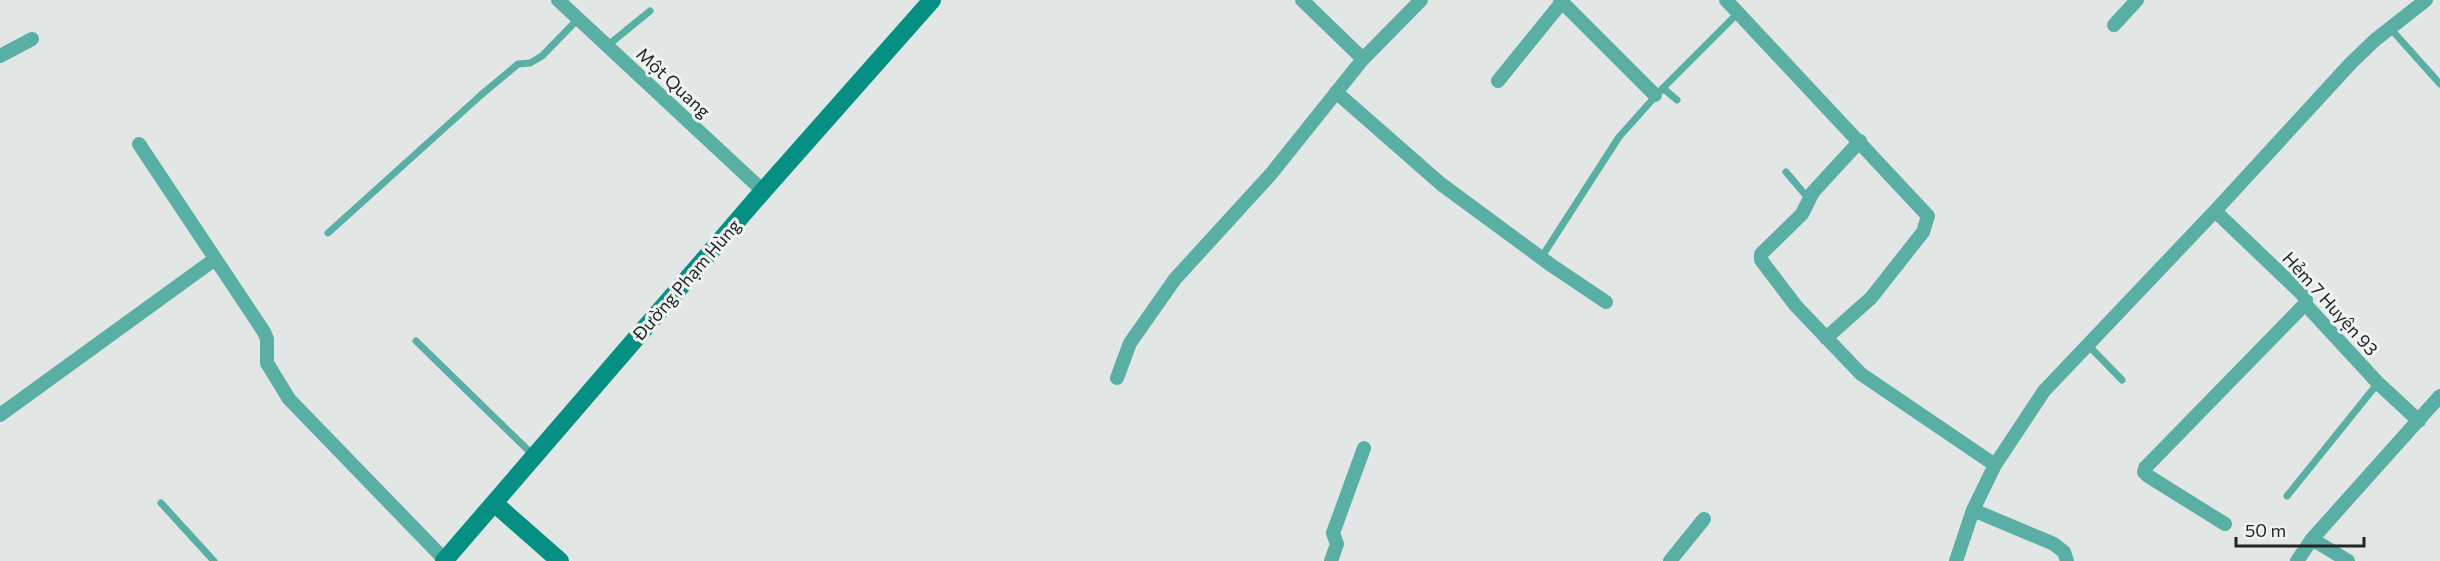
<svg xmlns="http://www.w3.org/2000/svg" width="2440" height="561" viewBox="0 0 2440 561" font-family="Commissioner,sans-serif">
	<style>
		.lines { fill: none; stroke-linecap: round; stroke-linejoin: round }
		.lane { stroke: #5aafa5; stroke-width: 7 }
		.street { stroke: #5aafa5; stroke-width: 14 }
		.secondary { stroke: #068f83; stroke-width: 18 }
		.labels { text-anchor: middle; stroke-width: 6; stroke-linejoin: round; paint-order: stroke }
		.street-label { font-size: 18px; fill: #232525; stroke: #eff4f3 }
	</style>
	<rect width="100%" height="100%" fill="#e2e7e6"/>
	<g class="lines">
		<path class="lane" d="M2390 28 2440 84
			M607 46 650 11
			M1661 90 1738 13
			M1786 172 1808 198
			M328 233 481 95 518 64 530 63 542 56 578 19
			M1541 258 1619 137 1661 90H1665L1677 100
			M416 341 533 455
			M2088 345 2122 380
			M2287 496 2378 383
			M161 503 214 561"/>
		<path class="street" d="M558 0 763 191
			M1302 0 1363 59
			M1560 0 1655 95
			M1726 0 1928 216 1923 232 1871 298 1826 338
			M2114 25 2137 0
			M0 56 32 39
			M1498 81 1562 2
			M1336 92 1441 184 1551 265 1606 302
			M1860 141 1813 192 1802 214 1761 254V260L1796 306 1861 374 1995 465
			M139 144 264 332 267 339V363L289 399 445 560
			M2215 211 2302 294 2306 300 2305 304 2378 383 2419 421
			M1117 378 1130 343 1175 279 1271 174 1363 59 1421 0
			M0 415 215 259
			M1973 510 2054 544 2064 552 2067 561
			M2225 524 2148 476 2144 472 2145 468 2305 304
			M1331 561 1337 544 1333 533 1364 448
			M1670 561 1704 519
			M1956 561 1973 510 1995 465 2044 391 2215 211 2351 63 2375 40 2426 0
			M2297 561 2312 539
			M2348 561 2312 539 2440 396"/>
		<path class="secondary" d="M494 503 560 561
			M444 561 763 191 932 0"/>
	</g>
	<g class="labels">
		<g class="street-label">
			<text transform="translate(673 83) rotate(43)" y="6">Một Quang</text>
			<text transform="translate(687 280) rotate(-49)" y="6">Đường Phạm Hùng</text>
			<text transform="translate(2330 304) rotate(48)" y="6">Hẻm 7 Huyện 93</text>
		</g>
	</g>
	<path d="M2236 537v9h128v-9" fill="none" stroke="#232525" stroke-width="3"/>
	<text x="2245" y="537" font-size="18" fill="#232525" stroke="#eff4f3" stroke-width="4.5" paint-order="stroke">50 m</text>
</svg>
